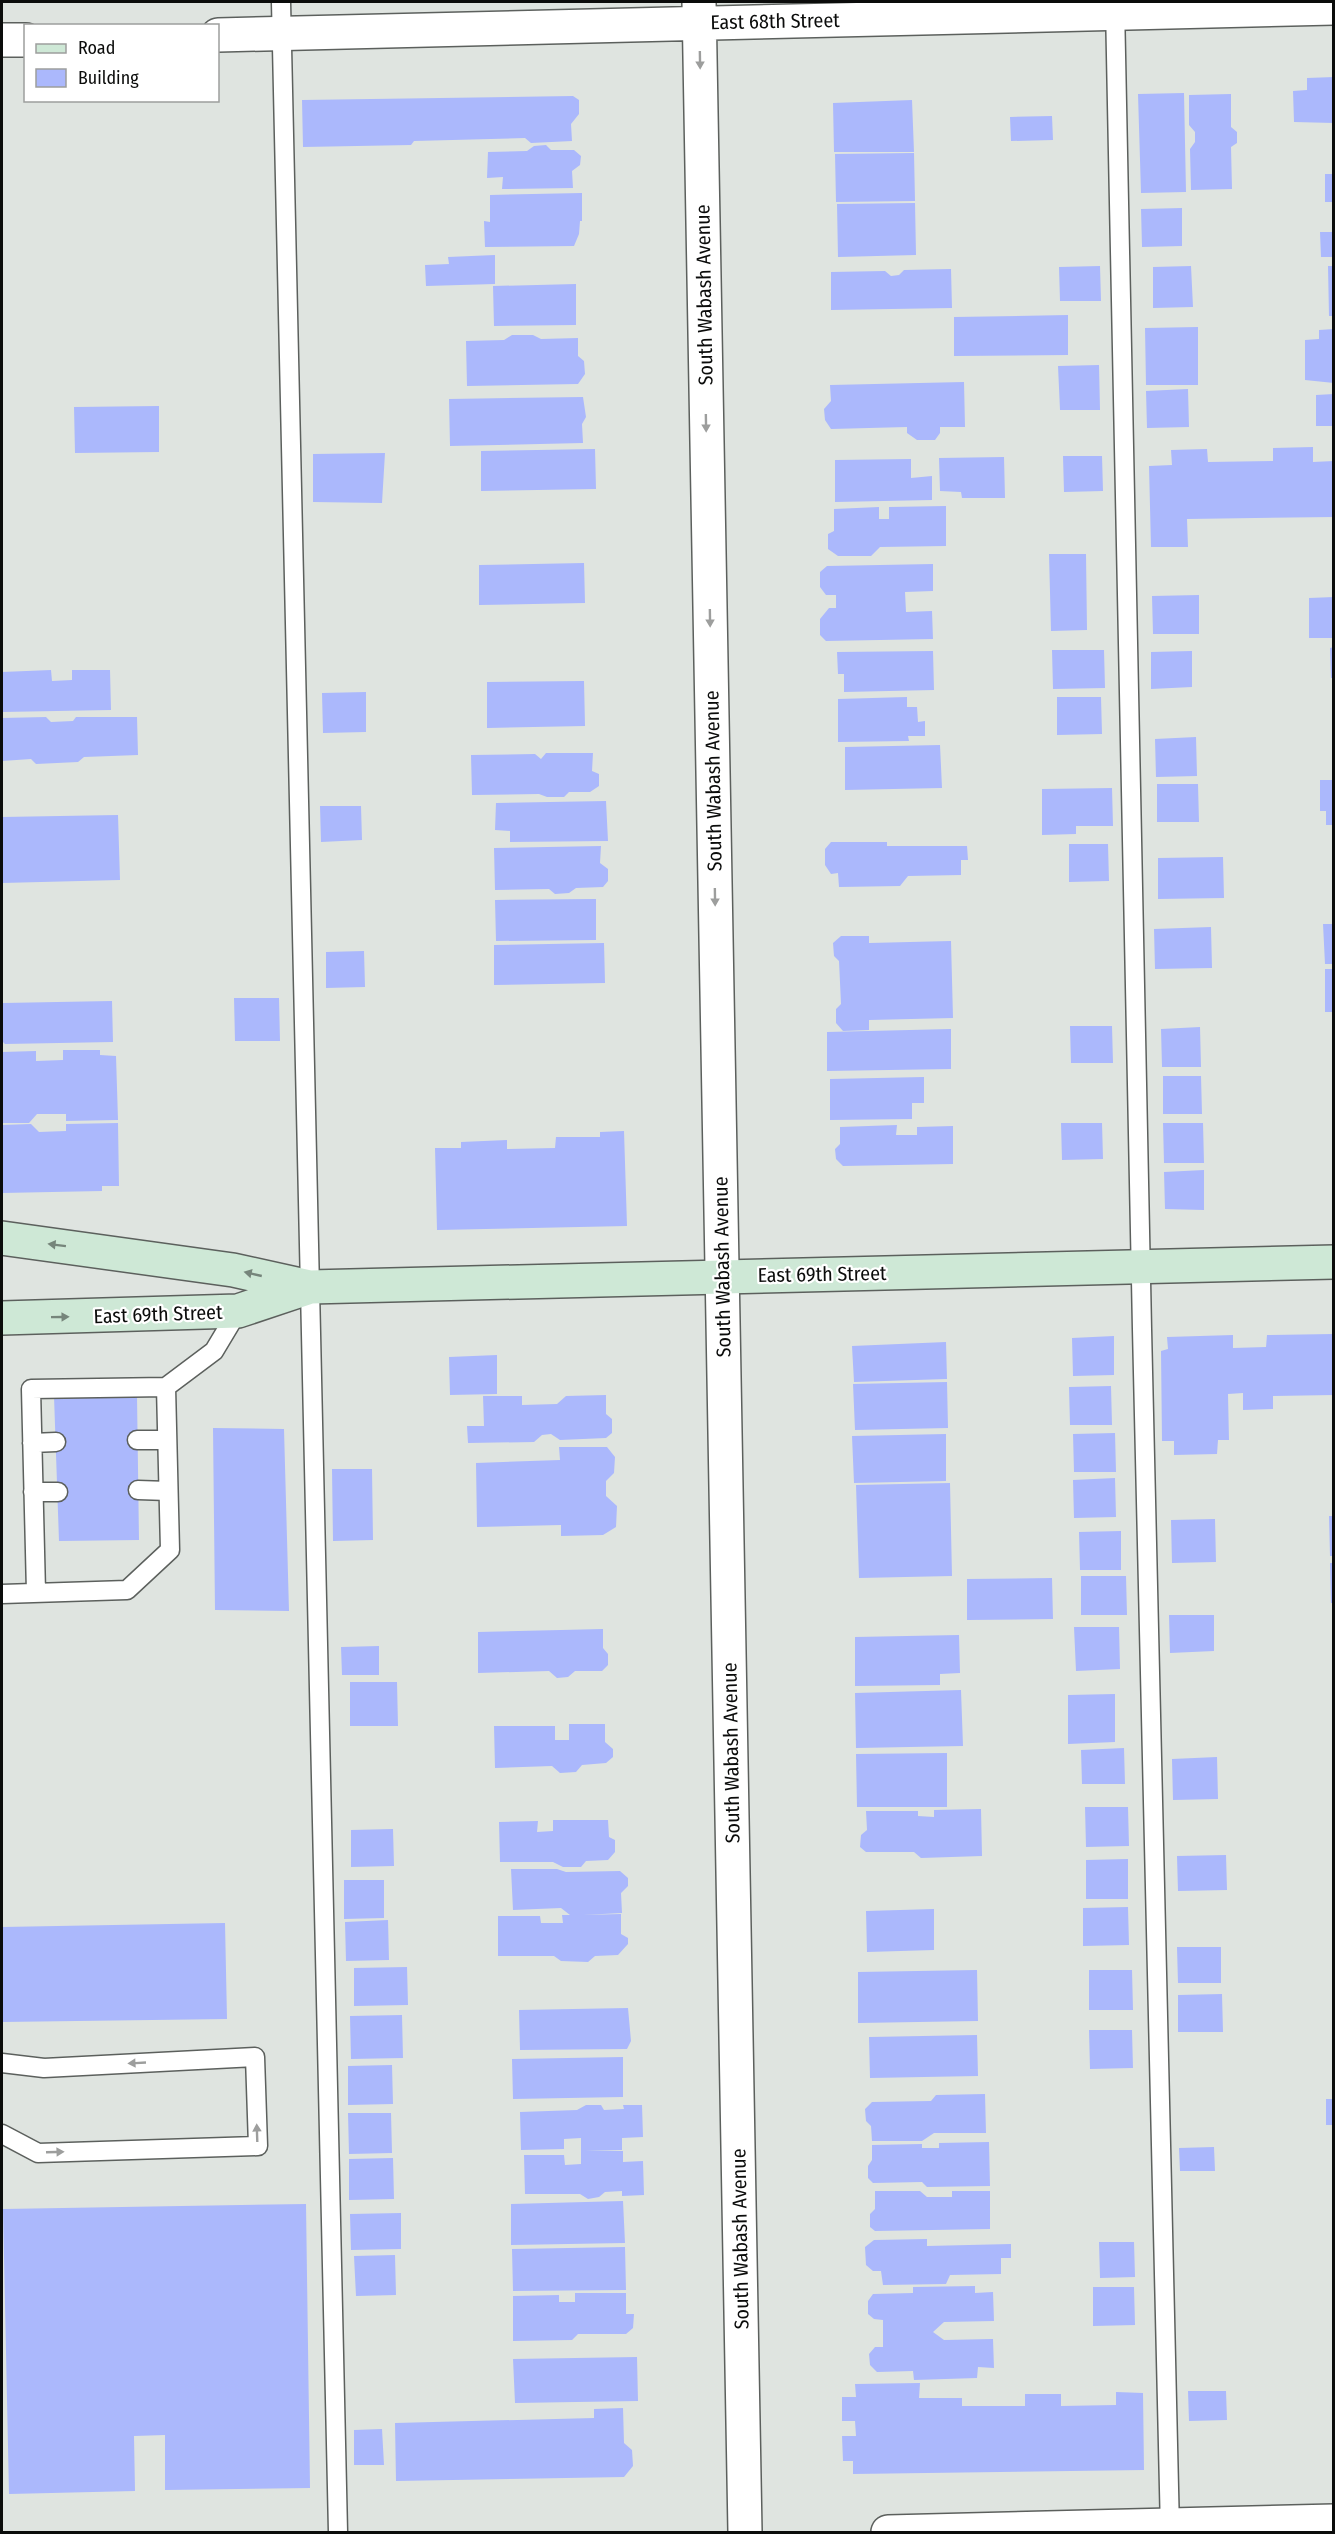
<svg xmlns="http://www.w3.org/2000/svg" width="1335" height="2534" viewBox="0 0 1335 2534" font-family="'Fira Sans Condensed',sans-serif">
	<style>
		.building { fill: #abb8fc }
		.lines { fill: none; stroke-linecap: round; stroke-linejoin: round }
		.lane-casing { stroke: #5c605d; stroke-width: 21 }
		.street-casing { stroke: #5c605d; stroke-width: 36 }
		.secondary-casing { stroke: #5c605d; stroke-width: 36 }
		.lane { stroke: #fff; stroke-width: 18 }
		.street { stroke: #fff; stroke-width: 33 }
		.secondary { stroke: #cee8d6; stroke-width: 33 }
		.oneway { fill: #9d9e9d }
		.oneway2 { fill: #76857b }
		.labels { text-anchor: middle; stroke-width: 4.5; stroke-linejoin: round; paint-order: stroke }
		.street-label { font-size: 20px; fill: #0b0c0b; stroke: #fff }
	</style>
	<rect width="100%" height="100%" fill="#dfe4e0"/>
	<path class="building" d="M1334 77V123L1294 122 1293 91 1307 90V78Z
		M1184 93 1186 192 1141 193 1138 94Z
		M1231 94V127L1237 132V143L1231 147 1232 189 1191 190 1190 149 1195 142V132L1189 125V95Z
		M573 96 579 100V114L571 124 572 141 531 143 525 138 414 141 411 145 303 147 302 100Z
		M912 100 914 152H834L833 103Z
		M1052 116 1053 140 1011 141 1010 117Z
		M546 145 551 150H574L581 156 580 165 572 171 573 188 502 189 503 177 487 178 488 152 527 151 534 146Z
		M914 153 915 201 836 202 835 154Z
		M1325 174H1334V202H1325Z
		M582 193V221H580L579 234 574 246 485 247 484 221 490 222V195Z
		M915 203 916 255 838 257 837 204Z
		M1182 208V246L1142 247 1141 209Z
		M1320 232H1334V257H1321Z
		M495 255V284L426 286 425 265 449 264 448 257Z
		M1100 266 1101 301H1060L1059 267Z
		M1191 266 1193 307 1153 308V267Z
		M1328 266H1334V316H1329Z
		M951 269 952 308 831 310V272L885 271 891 276 899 275 904 270Z
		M576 284V325L494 326 493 286Z
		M1068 315V355L954 356V317Z
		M1198 327V385H1146L1145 328Z
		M1334 329V383L1305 380V340L1319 339V330Z
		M512 335H533L541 339 578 338V356L584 361 585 374 578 384 467 386 466 341 504 340Z
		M1099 365 1100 410H1060L1058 366Z
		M964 382 965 427H940V433L935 440H917L907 433V427L831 429 825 420 824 409 831 401 830 385Z
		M1188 389 1189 427 1147 428 1146 391Z
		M1334 394V426H1316V395Z
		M583 397 586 417 582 424 583 443 450 446 449 399Z
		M159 406V452L75 453 74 407Z
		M1313 447V462L1334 461V517L1187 519 1188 547H1151L1149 466 1172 465 1171 450 1207 449 1208 462 1273 461V448Z
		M595 449 596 489 481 491V451Z
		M385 453 382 503 313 502V454Z
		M1063 456H1102L1103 491 1064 492Z
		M1004 457 1005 498H962L961 492 940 491 939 458Z
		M911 459V478L932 476V500L835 502V460Z
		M946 506V546L880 547 871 556H838L828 549V534L834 531V509L879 507V519H889V507Z
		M1049 554H1086L1087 630 1051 631Z
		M584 563 585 603 479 605V565Z
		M933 564V591L905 592 906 612 932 611 933 639 826 641 820 635V619L829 608H836V595H826L820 587V572L827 566Z
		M1199 595V634H1153L1152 596Z
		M1334 597V638H1309V598Z
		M1334 647V678H1331L1330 648Z
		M1052 650H1104L1105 688 1053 689Z
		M933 651 934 690 844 692V674H838L837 652Z
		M1192 651V687L1151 689V652Z
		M51 670 52 681 72 680V670H110L111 710 2 712V672Z
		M584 681 585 726 487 728V682Z
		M366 692V732L323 733 322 693Z
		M907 697V707H917L918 722 925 721V736H908L909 741 838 742V699Z
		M1057 697H1101L1102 734 1057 735Z
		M46 717 51 722 73 721 76 717H137L138 755 84 757 78 762 36 764 31 759 2 761V718Z
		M1196 737 1197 776 1156 777 1155 739Z
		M940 745 942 788 845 790V747Z
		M546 753H593L592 771 599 774V786L590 792H569L564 797H547L539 794 472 795 471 755 535 754 541 759Z
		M1320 780H1334V825H1326V811H1320Z
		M1157 784H1198L1199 822H1157Z
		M1112 788 1113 826H1076V834L1042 835V789Z
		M606 801 608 841 510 842V831L495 830 496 803Z
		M320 806H361L362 840 321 842Z
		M118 815 120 880 2 883V817Z
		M831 842H887V846H967L968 860H961V875L908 876 900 886 839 887 838 873 831 874 825 865V849Z
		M1069 844H1108L1109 881 1069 882Z
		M601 846 600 863 608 869V881L603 887 576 888 569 893 555 894 549 889 495 890 494 848Z
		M1223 857 1224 898 1158 899V858Z
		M596 899V940L496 941 495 900Z
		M1323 924H1334V964H1325Z
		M1211 927 1212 968 1155 969 1154 929Z
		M841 936H869V943L951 941 953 1018 869 1020V1030L843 1031 836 1023V1009L841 1004 839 961 834 956 833 943Z
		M604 943 605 983 494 985V945Z
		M364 951 365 987 326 988V952Z
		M1325 969H1334V1012H1325Z
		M234 998H279L280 1041H235Z
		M112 1001 113 1042 5 1044 2 1041 3 1003Z
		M1070 1026H1112L1113 1063H1071Z
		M1200 1027 1201 1067H1162L1161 1029Z
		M951 1029V1069L827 1071V1032Z
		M63 1050H100V1055L116 1056 118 1120 66 1121V1114H37L29 1123H2V1052L36 1051V1061L63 1060Z
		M1163 1076H1201L1202 1114H1163Z
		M924 1077V1103H912V1119L830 1120V1079Z
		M118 1123 119 1186H102V1191L2 1193V1125L31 1124 39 1132 66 1131V1124Z
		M1061 1123H1102L1103 1159 1062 1160Z
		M1163 1123H1203L1204 1163H1164Z
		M897 1125 896 1135H917V1127L953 1126V1164L843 1166 836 1159 835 1149 840 1144V1127Z
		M624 1131 627 1226 437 1230 435 1148H461V1142L507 1140V1149L555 1148 556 1137H600V1132Z
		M1204 1170V1210L1165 1209 1164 1172Z
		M1333 1334 1334 1395 1273 1396V1409L1243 1410V1393L1228 1394 1229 1440H1218L1217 1454 1174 1455V1441H1162L1161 1351 1168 1349 1167 1337 1233 1335V1348L1266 1347 1267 1335Z
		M1114 1336V1375L1073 1376 1072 1338Z
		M946 1342 947 1379 854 1382 852 1346Z
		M497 1355V1394L450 1395 449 1357Z
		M947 1382 948 1428 855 1430 853 1384Z
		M1111 1386 1112 1425H1070L1069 1387Z
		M606 1395V1414L612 1419V1433L606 1438 560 1440 551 1434 542 1435 534 1442 468 1443 467 1426H484L483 1396H522V1405L557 1404 566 1396Z
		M54 1396H137L139 1540 59 1541Z
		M213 1428 284 1429 289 1611 215 1610Z
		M1115 1433 1116 1472H1074L1073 1434Z
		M946 1434V1481L854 1483 852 1436Z
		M559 1447H607L615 1457 614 1473 606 1481V1496L617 1506 616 1527 603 1535 561 1536V1525L477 1527 476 1463 560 1460Z
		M332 1469H372L373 1540 333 1541Z
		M1115 1478 1116 1517 1074 1518 1073 1480Z
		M950 1483 952 1576 859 1578 856 1485Z
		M1329 1516H1334V1556H1330Z
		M1215 1519 1216 1562 1172 1563 1171 1520Z
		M1121 1531V1570H1080L1079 1532Z
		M1330 1563H1334V1603H1331Z
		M1081 1576H1126L1127 1615H1081Z
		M1052 1578 1053 1619 967 1620V1579Z
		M1169 1615H1214V1651L1170 1653Z
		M1074 1627H1119L1120 1669 1076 1671Z
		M603 1629V1648L608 1654V1665L602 1671H575L568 1677 557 1678 549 1671 478 1673V1632Z
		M959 1635 960 1673 940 1674V1685L855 1686V1637Z
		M379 1646V1675H342L341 1647Z
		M350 1682H397L398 1726H350Z
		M961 1690 963 1746 856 1748 855 1693Z
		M1115 1694V1742L1068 1744V1695Z
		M569 1724H605V1742L613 1749V1757L606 1763 582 1765 576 1772 560 1773 552 1766 495 1768 494 1726H555V1740H569Z
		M1124 1748 1125 1784H1082L1081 1750Z
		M947 1753V1807H857L856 1754Z
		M1217 1757 1218 1799 1173 1800 1172 1759Z
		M1085 1807H1128L1129 1846 1086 1847Z
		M981 1809 982 1856 921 1858 914 1852H866L860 1847 861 1835 867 1830 866 1811H918V1816L934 1817V1810Z
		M553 1820H608L609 1837 615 1840V1852L608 1860 586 1861 581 1867H563L553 1862H500L499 1822 538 1821 537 1832 553 1831Z
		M393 1829 394 1866 351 1867V1830Z
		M1226 1855 1227 1890 1178 1891 1177 1856Z
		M1128 1859V1899H1086V1860Z
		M511 1869H557L566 1872 620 1871 628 1878V1886L621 1893 622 1913 583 1915 621 1914V1934L628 1938V1944L618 1955 595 1956 588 1962 561 1961 554 1956H498V1916H540L541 1923H563L562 1915H570L561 1908 513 1910Z
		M344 1880H384V1918L344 1919Z
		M1128 1907 1129 1945 1083 1946V1908Z
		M934 1909V1950L867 1952 866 1911Z
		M388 1920 389 1960 346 1961 345 1922Z
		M225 1923 227 2019 2 2022V1927Z
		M1177 1947H1221V1983H1178Z
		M407 1967 408 2005 354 2006V1968Z
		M977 1970 978 2021 858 2023V1972Z
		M1089 1970H1132L1133 2010H1089Z
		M1222 1994 1223 2032H1178V1995Z
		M628 2008 631 2041 627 2049 520 2050 519 2010Z
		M402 2015 403 2058 351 2059 350 2016Z
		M1089 2030H1132L1133 2068 1090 2069Z
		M977 2035 978 2076 870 2078 869 2037Z
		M623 2057V2097L513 2099 512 2059Z
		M392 2065 393 2104 348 2105V2066Z
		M985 2094 986 2133H934L922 2141H872L871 2126 866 2121 865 2109 872 2102 931 2101 936 2095Z
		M1326 2099H1334V2125H1326Z
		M586 2105H601L604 2110 624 2109 623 2105H642L643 2137 622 2138V2150L585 2151H623V2162L643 2161 644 2195 622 2196V2191L605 2192 599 2197 588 2199 580 2194H525L524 2155H564L565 2165 581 2164V2138L564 2139V2149L521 2150 520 2112 577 2110Z
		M348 2113H391L392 2153 349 2154Z
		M989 2142 990 2186 927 2187 922 2182 873 2183 868 2178V2166L872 2160V2145L922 2144V2148H939V2143Z
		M1214 2147 1215 2171H1180L1179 2148Z
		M393 2158 394 2199 349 2200V2159Z
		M875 2191H920L927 2197H952V2191H990V2229L875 2231 870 2227V2214L875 2209Z
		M623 2201 625 2243 511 2245V2204Z
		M306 2204 310 2488 165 2490V2435L134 2436 135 2491 9 2494 3 2209Z
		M401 2213V2249L351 2250 350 2214Z
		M927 2239V2246L1011 2244V2258H1001V2274L950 2275 946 2284 883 2285 881 2271H873L866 2265 865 2247 874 2240Z
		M1099 2242H1134L1135 2277 1100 2278Z
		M625 2247 626 2290 513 2291 512 2249Z
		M395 2255 396 2295 356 2296 354 2256Z
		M975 2286V2293L993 2292 994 2321 944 2322 933 2332 944 2340 993 2339 994 2368 978 2367 977 2378 914 2380 913 2371 877 2372 870 2365 869 2354 875 2347H883V2320L874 2319 868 2314V2301L873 2294 913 2293V2287Z
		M1093 2287H1134L1135 2325 1093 2326Z
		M575 2293H626V2314H634L633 2328 626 2334H578L572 2340 513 2341V2296L559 2295V2302H575Z
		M637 2357 638 2401 515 2403 513 2359Z
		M920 2383 919 2398H962V2406H1025V2394H1061V2406L1116 2405V2392L1143 2393 1144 2470 853 2474V2461H843L842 2436H856L855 2421H842V2397H856L855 2384Z
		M1188 2391H1226L1227 2420 1189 2421Z
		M623 2408 624 2443 632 2450 633 2466 624 2477 396 2481 395 2423 594 2418V2409Z
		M382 2429 384 2465H354V2430Z"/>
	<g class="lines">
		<g class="lane-casing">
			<path id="lane" d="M281 2 338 2532
				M1115 6 1142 1329 1170 2531
				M166 1387 214 1351 238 1311
				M137 1440H167
				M32 1443 56 1442
				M138 1490 168 1491
				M33 1492H58
				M2 1594 127 1590 170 1550 166 1387 31 1389 36 1592
				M2 2063 44 2068 255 2057 258 2146 38 2153 2 2134"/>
		</g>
		<g class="street-casing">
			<path id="street" d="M699 2 745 2532
				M218 35 1334 8
				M2 40H26
				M888 2532 1334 2521"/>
		</g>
		<g class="secondary-casing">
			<path id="secondary" d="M2 1238 233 1270 310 1287 1334 1262
				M2 1318 238 1311 310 1287"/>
		</g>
		<use href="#lane" class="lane"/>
		<use href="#street" class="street"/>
		<use href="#secondary" class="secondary"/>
	</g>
	<defs><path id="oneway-solid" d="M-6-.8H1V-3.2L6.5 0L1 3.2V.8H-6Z" transform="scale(1.5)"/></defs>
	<g class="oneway">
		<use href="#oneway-solid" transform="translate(700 60) rotate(89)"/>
		<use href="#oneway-solid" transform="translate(706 423) rotate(89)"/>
		<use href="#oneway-solid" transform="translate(710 618) rotate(89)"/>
		<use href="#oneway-solid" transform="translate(715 897) rotate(89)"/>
		<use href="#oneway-solid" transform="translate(137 2063) rotate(177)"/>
		<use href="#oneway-solid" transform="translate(257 2133) rotate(-92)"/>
		<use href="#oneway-solid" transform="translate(55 2152) rotate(-2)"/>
	</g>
	<g class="oneway2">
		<use href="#oneway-solid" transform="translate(57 1245) rotate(-173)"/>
		<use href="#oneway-solid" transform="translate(253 1274) rotate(-167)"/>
		<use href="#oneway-solid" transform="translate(60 1317) rotate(-1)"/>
	</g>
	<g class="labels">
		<g class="street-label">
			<text transform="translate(775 21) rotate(-1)" y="7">East 68th Street</text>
			<text transform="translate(704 295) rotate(-91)" y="7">South Wabash Avenue</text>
			<text transform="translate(713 781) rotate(-91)" y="7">South Wabash Avenue</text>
			<text transform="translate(722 1267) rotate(-91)" y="7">South Wabash Avenue</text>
			<text transform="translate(822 1274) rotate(-1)" y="7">East 69th Street</text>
			<text transform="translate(158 1314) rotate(-2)" y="7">East 69th Street</text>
			<text transform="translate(731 1753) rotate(-91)" y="7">South Wabash Avenue</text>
			<text transform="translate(740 2239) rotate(-91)" y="7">South Wabash Avenue</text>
		</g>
	</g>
	<rect width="1335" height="2534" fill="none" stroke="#0b0c0b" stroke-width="6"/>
	<rect x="24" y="24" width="195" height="78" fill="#ffffff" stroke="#9d9e9d" stroke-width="1.5"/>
	<rect x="36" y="44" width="30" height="9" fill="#cee8d6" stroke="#9d9e9d" stroke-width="1.5"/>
	<text x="78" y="54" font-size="18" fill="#0b0c0b">Road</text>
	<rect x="36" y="69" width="30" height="18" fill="#abb8fc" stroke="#9d9e9d" stroke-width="1.5"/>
	<text x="78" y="84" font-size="18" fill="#0b0c0b">Building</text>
</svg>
